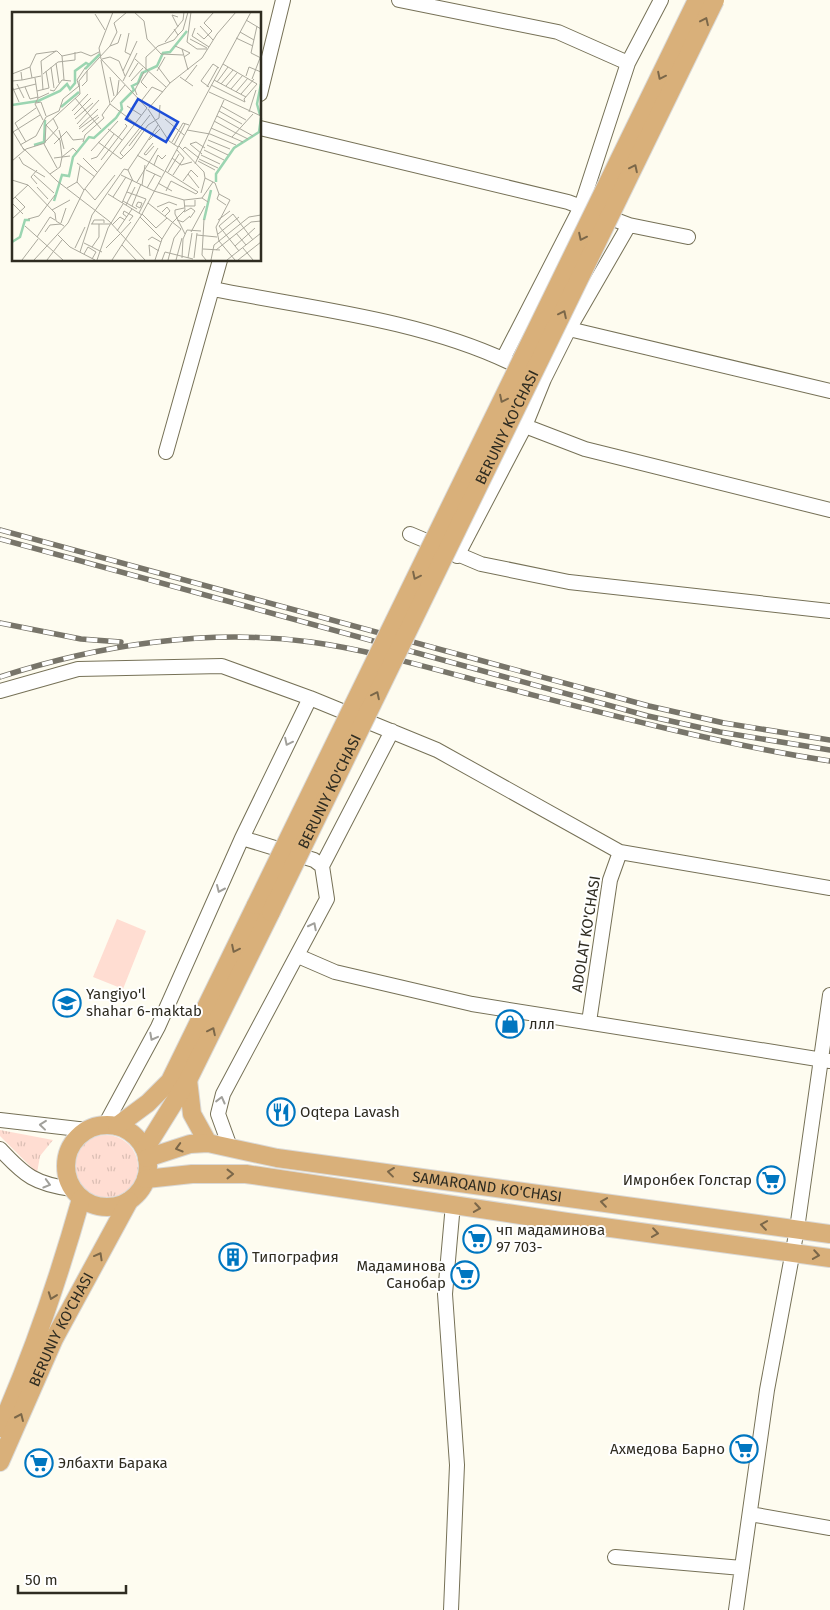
<svg xmlns="http://www.w3.org/2000/svg" width="830" height="1610" viewBox="0 0 830 1610" font-family="'Fira Sans',sans-serif">
	<style>
		.grass { fill: url(#grass-tufts) }
		.pitch { fill: #ffddd2 }
		.lines { fill: none; stroke-linecap: round; stroke-linejoin: round }
		.minor-casing { stroke: #767157; stroke-width: 16 }
		.major-casing { stroke: #dad9d7; stroke-width: 20 }
		.minor { stroke: #fff; stroke-width: 14 }
		.major { stroke: #d9b07a; stroke-width: 18 }
		.rail-casing { stroke: #78756a; stroke-width: 5.5 }
		.rail { stroke: #fff; stroke-width: 4; stroke-dasharray: 11; stroke-linecap: butt }
		.major-bridge-casing { stroke: #dad9d7; stroke-width: 20; stroke-linecap: butt }
		.major-bridge { stroke: #d9b07a; stroke-width: 18 }
		.oneway { stroke: #7b6749 }
		.oneway2 { stroke: #a1a09b }
		.labels { text-anchor: middle; stroke-width: 4; stroke-linejoin: round; paint-order: stroke }
		.street-label { font-size: 15px; fill: #2f2c21; stroke: #fff }
		.poi-label { font-size: 15px; fill: #2f2c21; stroke: #fff; text-anchor: start }
		.inset-river { fill: none; stroke: #9bd5b1; stroke-width: 2.5 }
		.inset-road { fill: none; stroke: #aba99d; stroke-width: 1 }
		.view { fill: #1d4ed8; fill-opacity: 0.15; stroke: #1d4ed8; stroke-width: 2.5 }
		.inset-edge { fill: none; stroke: #2f2c21; stroke-width: 2.5 }
	</style>
	<defs>
		<pattern id="grass-tufts" width="24" height="20" patternUnits="userSpaceOnUse" patternTransform="scale(1.25)"><rect width="24" height="20" fill="#ffddd2"/><path d="M3 7l-1-3M5 7V3M7 7l1-3M15 17l-1-3M17 17v-4M19 17l1-3" fill="none" stroke="#dbbeb4"/></pattern>
	</defs>
	<rect width="100%" height="100%" fill="#fefcf0"/>
	<path class="grass" d="M0 1130 53 1140 40 1156 37 1173 0 1136Z
		M74 1167a32 32 0 1 1 64 0a32 32 0 1 1-64 0Z"/>
	<path class="pitch" d="M117 919 146 931 123 989 93 977Z"/>
	<g class="lines">
		<g class="minor-casing">
			<path id="minor" d="M399 0 558 32 628 63
				M260 94 283 0
				M260 128 568 202 629 225 688 237
				M213 289C309 308 421 320 509 362
				M569 329 830 391
				M503 359 581 207 628 63 661 0
				M525 426 585 449 830 510
				M166 452 220 260
				M410 534 481 564 569 582 830 611
				M457 556 525 426 544 379 569 329 629 225
				M0 691 78 669 222 666 310 698 437 750 620 852 830 888
				M322 866 392 731
				M298 956 335 972 472 1004 830 1061
				M589 1022 610 880 620 852
				M0 1120 87 1130
				M105 1125 158 1027 242 838 310 698
				M230 1147 218 1114 223 1094 327 899 322 866 314 860 242 838
				M0 1149C25 1176 35 1184 72 1189
				M750 1514 830 1528
				M615 1557 742 1568
				M451 1610 457 1465 445 1294 453 1204
				M736 1610 767 1390 797 1229 830 995"/>
		</g>
		<g class="major-casing">
			<g id="major">
				<path d="M188 1080 192 1114 208 1143"/>
				<circle cx="107" cy="1166" r="41"/>
				<path d="M117 1126 148 1103 170 1081 256 905"/>
				<path d="M145 1149 188 1080 271 912"/>
				<path id="s1" d="M147 1158 190 1144 208 1143 277 1158 830 1234"/>
				<path d="M146 1179 192 1174H246L567 1222 830 1258"/>
				<path d="M0 1428C33 1354 59 1277 81 1199"/>
				<path id="s2" d="M0 1462 54 1339 129 1201"/>
			</g>
		</g>
		<use href="#minor" class="minor"/>
		<use href="#major" class="major"/>
		<g class="rail-casing">
			<path id="rail" d="M0 530 649 706 724 723 830 740
				M0 539 648 716 720 732 830 750
				M0 623 81 639 121 642
				M0 677C98 645 208 628 311 642 376 651 439 671 502 687 611 715 719 744 830 761"/>
		</g>
		<use href="#rail" class="rail"/>
		<g class="major-bridge-casing">
			<g id="major-bridge">
				<path d="M256 905 697 0"/>
				<path id="s3" d="M271 912 715 0"/>
			</g>
		</g>
		<use href="#major-bridge" class="major-bridge"/>
	</g>
	<defs><path id="oneway-chevron" d="M-2-3.5L2.5 0L-2 3.5" fill="none" stroke-width="1.6" stroke-linecap="round" stroke-linejoin="round" transform="scale(1.25)"/></defs>
	<g class="oneway">
		<use href="#oneway-chevron" transform="translate(705 21) rotate(-65)"/>
		<use href="#oneway-chevron" transform="translate(661 76) rotate(116)"/>
		<use href="#oneway-chevron" transform="translate(634 168) rotate(-64)"/>
		<use href="#oneway-chevron" transform="translate(582 237) rotate(116)"/>
		<use href="#oneway-chevron" transform="translate(563 314) rotate(-64)"/>
		<use href="#oneway-chevron" transform="translate(503 399) rotate(116)"/>
		<use href="#oneway-chevron" transform="translate(416 576) rotate(116)"/>
		<use href="#oneway-chevron" transform="translate(376 695) rotate(-64)"/>
		<use href="#oneway-chevron" transform="translate(235 949) rotate(116)"/>
		<use href="#oneway-chevron" transform="translate(212 1031) rotate(-64)"/>
		<use href="#oneway-chevron" transform="translate(179 1148) rotate(164)"/>
		<use href="#oneway-chevron" transform="translate(391 1172) rotate(-173)"/>
		<use href="#oneway-chevron" transform="translate(230 1174)"/>
		<use href="#oneway-chevron" transform="translate(604 1202) rotate(-172)"/>
		<use href="#oneway-chevron" transform="translate(477 1208) rotate(9)"/>
		<use href="#oneway-chevron" transform="translate(764 1225) rotate(-172)"/>
		<use href="#oneway-chevron" transform="translate(655 1233) rotate(8)"/>
		<use href="#oneway-chevron" transform="translate(816 1255) rotate(9)"/>
		<use href="#oneway-chevron" transform="translate(99 1256) rotate(-61)"/>
		<use href="#oneway-chevron" transform="translate(52 1296) rotate(110)"/>
		<use href="#oneway-chevron" transform="translate(20 1417) rotate(-66)"/>
	</g>
	<g class="oneway2">
		<use href="#oneway-chevron" transform="translate(288 742) rotate(116)"/>
		<use href="#oneway-chevron" transform="translate(220 889) rotate(114)"/>
		<use href="#oneway-chevron" transform="translate(313 926) rotate(-63)"/>
		<use href="#oneway-chevron" transform="translate(153 1037) rotate(118)"/>
		<use href="#oneway-chevron" transform="translate(221 1100) rotate(-76)"/>
		<use href="#oneway-chevron" transform="translate(43 1125) rotate(-174)"/>
		<use href="#oneway-chevron" transform="translate(47 1184) rotate(16)"/>
	</g>
	<defs>
		<g id="school-ring" transform="scale(1.4375)"><circle r="9.5" fill="#fff" stroke="#0076c0" stroke-width="1.5"/><path d="M0-5L7-2L0 1L-7-2ZM-4 1L0 2.5L4 1V4Q0 6-4 4Z" fill="#0076c0"/></g>
		<g id="shop-ring" transform="scale(1.4375)"><circle r="9.5" fill="#fff" stroke="#0076c0" stroke-width="1.5"/><path d="M-5-2.5h2.3a2.7 3.5 0 0 1 5.4 0H5L5.5 6h-11ZM-1.5-2.5h3a1.5 2.3 0 0 0-3 0Z" fill="#0076c0"/></g>
		<g id="restaurant-ring" transform="scale(1.4375)"><circle r="9.5" fill="#fff" stroke="#0076c0" stroke-width="1.5"/><path d="M-5-6h1v4h1v-4h1v4h1v-4h1v5L-1.5 .5V6h-2V.5L-5-1ZM5-6V6H3V1.5H1.5Q1.5-4 5-6Z" fill="#0076c0"/></g>
		<g id="supermarket-ring" transform="scale(1.4375)"><circle r="9.5" fill="#fff" stroke="#0076c0" stroke-width="1.5"/><path d="M-6-5.5h2.5l.6 2H6L4.5 2H-2.5L-4.4-4H-6ZM-1.5 3.2a1.3 1.3 0 1 0 .1 0ZM3 3.2a1.3 1.3 0 1 0 .1 0Z" fill="#0076c0"/></g>
		<g id="building-ring" transform="scale(1.4375)"><circle r="9.5" fill="#fff" stroke="#0076c0" stroke-width="1.5"/><path d="M-4-6H4V6H1V3H-1V6H-4ZM-2.5-4.3h1.7v1.8h-1.7ZM.8-4.3h1.7v1.8H.8ZM-2.5-1h1.7V.8h-1.7ZM.8-1h1.7V.8H.8Z" fill="#0076c0"/></g>
	</defs>
	<g fill-rule="evenodd">
		<use href="#school-ring" x="67" y="1003"/>
		<use href="#shop-ring" x="510" y="1024"/>
		<use href="#restaurant-ring" x="281" y="1112"/>
		<use href="#supermarket-ring" x="771" y="1180"/>
		<use href="#supermarket-ring" x="477" y="1239"/>
		<use href="#building-ring" x="233" y="1257"/>
		<use href="#supermarket-ring" x="465" y="1275"/>
		<use href="#supermarket-ring" x="744" y="1449"/>
		<use href="#supermarket-ring" x="39" y="1463"/>
	</g>
	<g class="labels">
		<g class="street-label">
			<text dy="5" stroke="none"><textPath href="#s3" startOffset="539">BERUNIY KO'CHASI</textPath></text>
			<text dy="5" stroke="none"><textPath href="#s3" startOffset="134">BERUNIY KO'CHASI</textPath></text>
			<text transform="translate(586 934) rotate(-81)" y="5">ADOLAT KO'CHASI</text>
			<text dy="5" stroke="none"><textPath href="#s1" startOffset="346">SAMARQAND KO'CHASI</textPath></text>
			<text dy="5" stroke="none"><textPath href="#s2" startOffset="146">BERUNIY KO'CHASI</textPath></text>
		</g>
		<g class="poi-label">
			<text x="86" y="999">Yangiyo'l<tspan x="86" dy="17">shahar 6-maktab</tspan></text>
			<text x="529" y="1029">ллл</text>
			<text x="300" y="1117">Oqtepa Lavash</text>
			<text x="752" y="1185" text-anchor="end">Имронбек Голстар</text>
			<text x="496" y="1235">чп мадаминова<tspan x="496" dy="17">97 703-</tspan></text>
			<text x="252" y="1262">Типография</text>
			<text x="446" y="1271" text-anchor="end">Мадаминова<tspan x="446" dy="17">Санобар</tspan></text>
			<text x="725" y="1454" text-anchor="end">Ахмедова Барно</text>
			<text x="58" y="1468">Элбахти Барака</text>
		</g>
	</g>
	<g transform="translate(12 12)">
		<rect width="249" height="249" fill="#fefcf0"/>
		<path class="inset-river" d="M73 57 88 42M0 93 26 89 48 79 55 72 58 77 63 71V59L74 51 78 53M49 95 67 80M248 103 245 92 249 72M22 133 32 130 33 108M204 170V162L222 136 247 120 249 106M42 189 50 163 57 164 61 145 77 125 82 126 104 106 110 97 109 91 122 78 120 74 126 71 130 61 145 54 151 41 158 40 175 19M192 208 199 178M0 230 8 225 13 208H18"/>
		<path class="inset-road" d="M101 0 87 36 89 47 135 96M122 0 132 9 135 27 149 42 171 43M179 0 175 30 185 37H195M83 2 93 18M234 8 249 17M188 14 201 28M245 14 239 41 249 46M166 15 160 3 166 5M183 16 180 24 197 35M228 20 242 28M117 21 113 40 119 43M185 21 192 27 200 19 192 11 202 0M166 23 171 18 176 0M224 26 241 34M178 27 195 36M153 30 171 8 172 0M98 34 106 31 109 22M163 34 170 37 176 58M170 37 178 41 172 45M50 44 69 40 79 44 87 40M90 47 98 45 107 49 113 64M123 47 154 75M89 48 98 92 132 118M44 51 47 71M39 55 42 76M146 55 158 71M134 58V45L146 34 162 28 166 23 162 17M111 59 125 29M145 59 153 45M0 62 18 55M31 62 46 50 63 48V40M234 64 237 55 249 60M98 65 102 84M117 65 126 51M168 65 181 74M20 66 18 55 24 42 45 39 50 44 52 68M23 66 26 86M240 67 248 46M10 68 29 64M202 68 234 85M0 69 10 68 9 60M111 69 125 41M119 69 131 56M173 69 185 53M205 70 216 55M5 72 12 86M209 72 221 58M199 73 233 90 232 87 245 72 211 52M0 74 7 90M70 74 75 69V59L98 34 105 20 102 11 115 0M214 74 225 61M13 75 18 87 26 85M195 75 206 55M197 75 189 69 201 52 207 56M135 76 129 70 136 60M219 77 231 63M0 78 24 72M31 78 29 49 44 39M38 78 42 79 50 68 59 69M25 79 37 76 34 59M197 80 249 104M224 80 236 66M229 82 242 67M105 83 107 68M125 83 123 78 132 60M63 86 89 117M130 88 140 75 151 80M99 90 113 73M24 91 29 90 34 104M115 94 129 103M209 94 234 108M137 96 158 71 190 46 205 22 224 0M136 97 157 129 166 135M60 99 76 82M207 99 230 112M237 100 244 78M62 103 79 86M205 104 241 124M63 107 81 91M153 107 172 123M31 108 23 92 26 86 37 81M202 109 222 120M65 112 87 88M34 113 48 128 50 145 48 155 38 162M67 115 86 97M199 116 231 130M67 117 86 103M96 117 110 128M0 118 12 138M47 118 52 137M175 118 198 122 224 133M1 120 28 103M55 120 61 128 71 127M70 120 87 105M222 120 236 127M220 125 241 102M137 128 148 117M196 128 218 137M14 130 3 111 24 96M33 130 46 116 41 106M71 130 73 123 92 106 90 103 98 92M86 130 101 141M160 130 171 111 177 113M141 131 132 142 134 143 142 134M32 132 45 156M42 132 55 119M8 133 24 124 34 105 47 99 51 87 67 74 65 68 73 56M162 133 173 112M195 133 216 143M117 134 130 117M167 134 192 160 193 166 203 171 207 182 218 188 204 215 207 229 223 248M11 136 45 169M120 136 136 113 147 106 148 93M170 138 173 135 187 146M192 138 212 148M79 139 106 109M101 141 109 147 120 136M190 142 178 132 184 130 193 136M125 143 152 159M189 143 208 152M7 145 11 152 33 165M50 145 61 136 65 140M112 145 108 141 138 103M42 146 58 144M71 146 85 160M160 146 169 153 180 150M79 147 85 145 102 122M187 147 206 156M89 148 115 114 113 112M0 149 14 137 33 131 34 113 68 82 67 69 75 59M186 149 203 158M65 151 83 165M183 152 212 88M142 153 146 143 150 147 154 143M134 158 149 165M153 159 186 180 184 182 159 169 154 179M156 160 167 142M176 162 187 176M22 163 42 181M109 163 142 179M161 163 172 146 165 138M0 168 16 173 43 201 44 209 52 214M45 169 97 209 133 248M121 169 116 158 146 113M171 169 179 158 186 165M65 170 68 154M125 170 146 136M146 171 160 179M25 172 19 165 25 158M130 173 133 153M25 175 36 187M55 176 65 170 72 178M135 176 143 162M73 177 83 188 103 163M142 179 172 188 190 186 196 190M115 180 134 187M189 181 193 166M96 182 130 203M207 182 205 187 214 193M101 185 114 165M190 186 201 170M0 188 16 173M111 189 125 197M126 190 130 191 128 196 124 194ZM0 191 11 202M110 191 120 168M136 191 169 217M114 193 123 175M120 194 129 172M172 194H183V188M145 195 157 190 165 193M172 196 163 198V202L173 222M40 198 58 188M150 200 155 195 158 199 153 204M172 200 179 196 183 199 178 206M127 201 134 187M130 202 144 216 155 206M115 205 111 202 112 199 121 204 117 209M128 205 150 227M0 207 13 195 3 185M16 207 27 204 43 183M192 207 190 243 194 248M165 208 171 210 178 204M206 208 218 199M49 211 54 196M160 211 173 198 172 188M79 212H98M80 212 82 208H92V211M100 213 108 205 113 208M13 214 51 248M105 219 120 197M33 220 38 213 49 212M179 220 193 194M224 221 234 233M108 222 119 210M206 222 227 205M46 223 58 235 83 248M185 223 205 225M25 225 38 205 43 208M136 228 140 225 149 230M72 231 90 240M110 233 124 248M223 234 243 216M80 235 87 225V212M63 236 73 215M94 236 108 222M231 236 241 248M191 237 208 238M204 238 239 210 249 209M227 239 207 214 221 202 241 228M68 240 80 203 112 157 116 158M72 242 76 235 84 240 80 247M138 244 137 233 147 239M170 246 171 227 175 218 189 219M176 246 180 221M182 246 185 221M10 248 26 227M22 248 56 211 72 178 135 96M35 248 50 228M85 248 96 216 111 192M100 248 130 202 239 0M143 248 150 227 160 211M150 248 153 240 181 247M156 248 162 226 169 217M164 248 170 226M199 248 202 233 237 205 249 203M215 248 249 221M226 248 249 230"/>
		<path class="view" d="M126 87 166 110 154 130 114 107Z"/>
		<rect width="249" height="249" class="inset-edge"/>
	</g>
	<path d="M18 1585v8h108v-8" fill="none" stroke="#2f2c21" stroke-width="2.5"/>
	<text x="25" y="1585" font-size="15" fill="#2f2c21" stroke="#ffffff" stroke-width="4" paint-order="stroke">50 m</text>
</svg>
